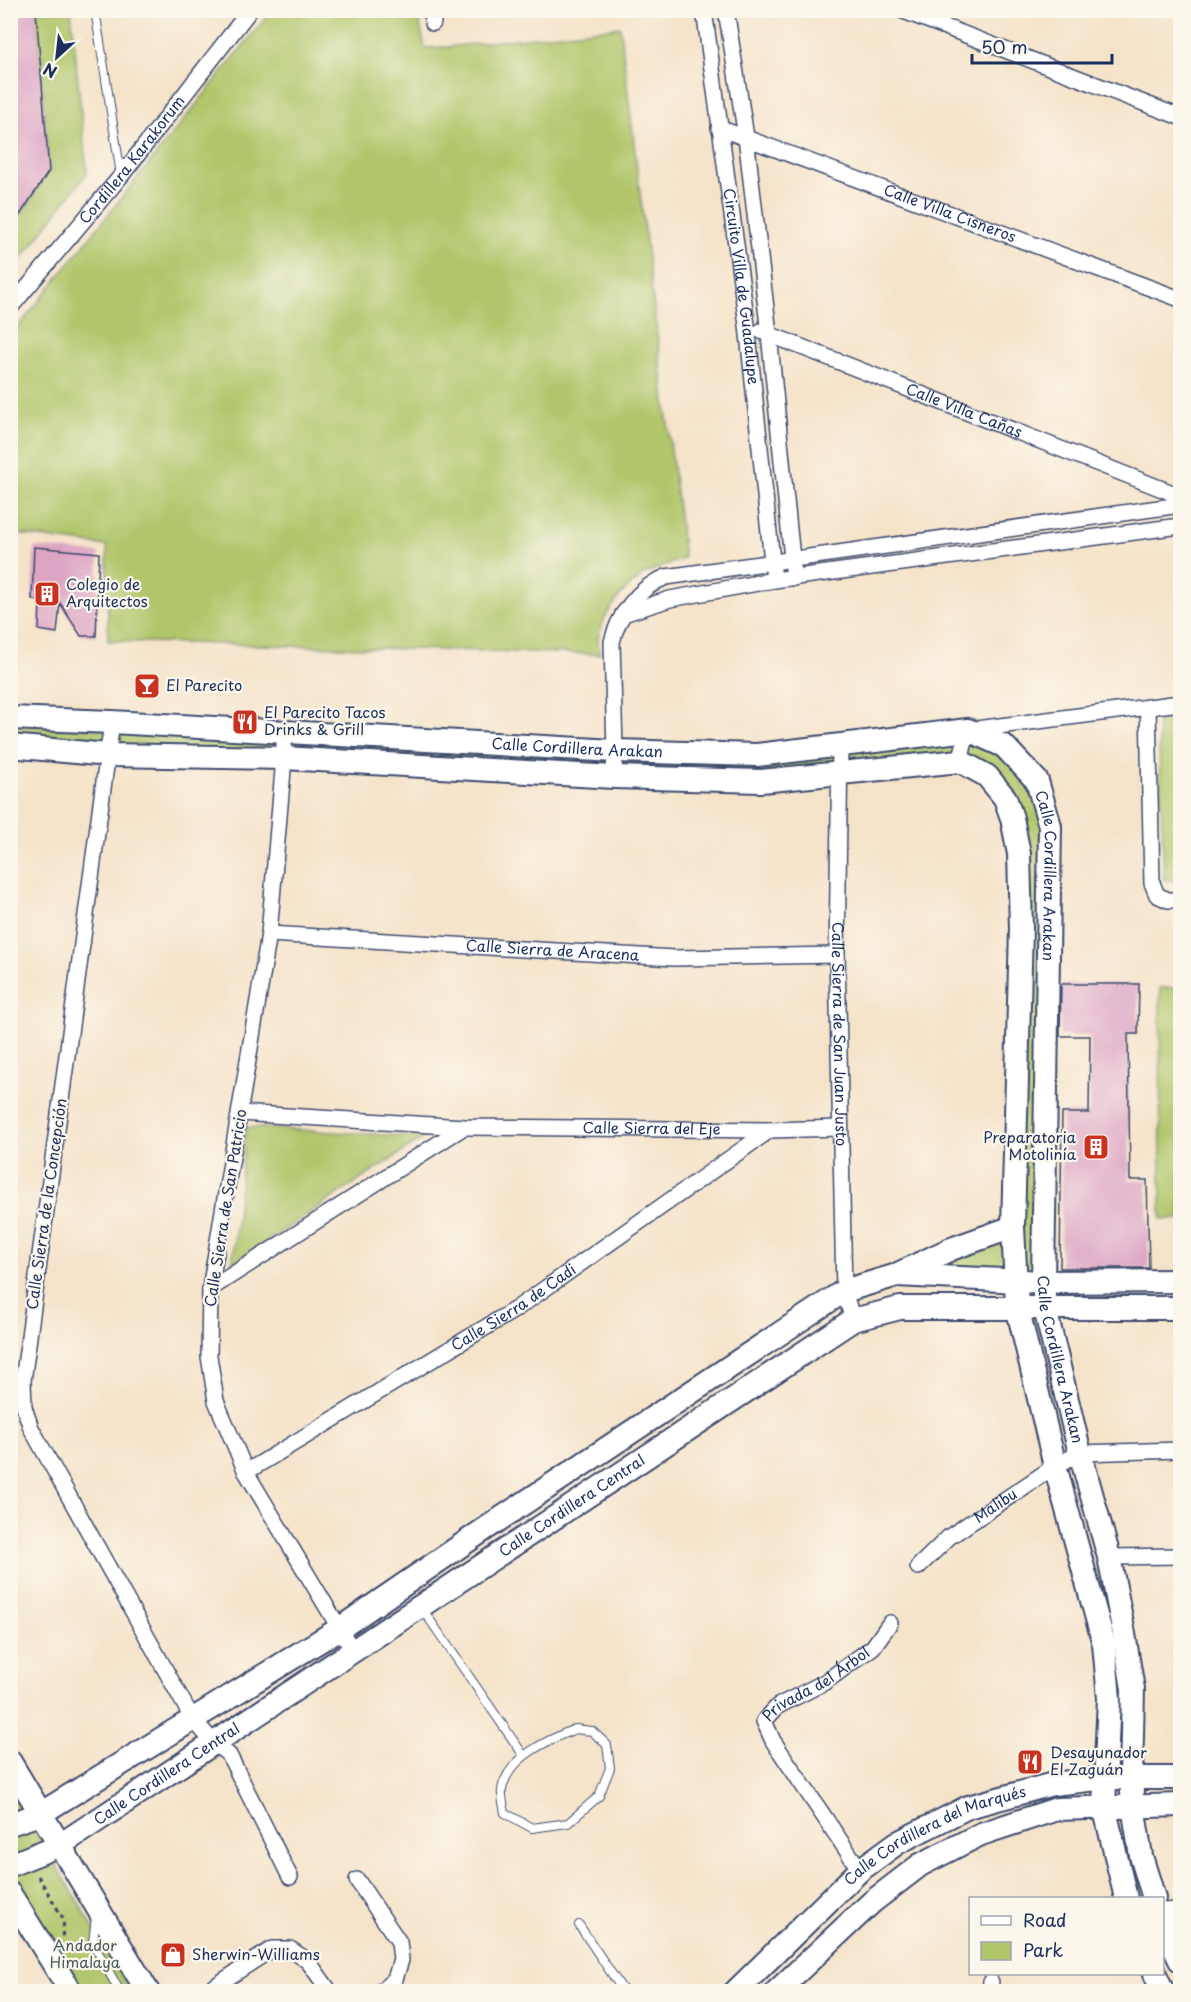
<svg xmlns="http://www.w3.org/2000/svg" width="1191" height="2002" viewBox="0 0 1191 2002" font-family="'Playpen Sans',sans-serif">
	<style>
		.green { fill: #b1c66b; stroke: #667a64; stroke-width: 1.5 }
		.building { fill: #dda5c4 }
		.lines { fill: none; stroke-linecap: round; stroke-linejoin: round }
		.lane-casing { stroke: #3c4a6e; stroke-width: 10 }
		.street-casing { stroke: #3c4a6e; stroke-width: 18 }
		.secondary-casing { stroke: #3c4a6e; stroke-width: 26 }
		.path { stroke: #3c4a6e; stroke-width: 3; stroke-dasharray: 4.5 4.5; stroke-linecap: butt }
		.lane { stroke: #fff; stroke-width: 8 }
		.street { stroke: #fff; stroke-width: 15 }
		.secondary { stroke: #fff; stroke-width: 22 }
		.labels { text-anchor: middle; stroke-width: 4.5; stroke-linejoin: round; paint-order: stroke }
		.street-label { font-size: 15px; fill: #1b2f5e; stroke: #fbf7ec }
		.poi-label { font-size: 15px; fill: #1b2f5e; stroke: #fbf7ec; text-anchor: start }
		.park-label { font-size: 15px; fill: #485c62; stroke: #fbf7ec }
	</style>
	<rect width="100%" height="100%" fill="#fbf7ec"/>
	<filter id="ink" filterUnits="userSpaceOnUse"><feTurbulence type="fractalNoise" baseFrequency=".0167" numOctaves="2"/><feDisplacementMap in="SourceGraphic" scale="12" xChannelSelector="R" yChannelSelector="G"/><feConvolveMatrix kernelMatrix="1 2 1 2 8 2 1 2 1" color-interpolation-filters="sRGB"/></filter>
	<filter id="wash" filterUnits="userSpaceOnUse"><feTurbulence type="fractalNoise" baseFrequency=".008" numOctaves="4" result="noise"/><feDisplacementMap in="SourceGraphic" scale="24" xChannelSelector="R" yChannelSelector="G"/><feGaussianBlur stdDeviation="1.35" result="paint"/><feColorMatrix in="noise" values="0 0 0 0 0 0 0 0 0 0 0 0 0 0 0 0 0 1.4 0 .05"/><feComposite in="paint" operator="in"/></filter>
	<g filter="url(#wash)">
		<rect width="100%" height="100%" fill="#f5e3c9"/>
		<path class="green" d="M36 11H71L87 173 11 272V230L49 171Z
			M271 11H417L425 48 447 47 620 27 684 558 644 574 621 594 605 617 598 637 599 654 108 641 107 546 11 533V336Z
			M1180 717V880H1164L1158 718Z
			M10 725 617 754 969 733 1035 784 1048 828 1036 1276H1019L1023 860 984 770 753 779 11 743Z
			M1160 988H1180V1219H1161Z
			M246 1127 425 1137 232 1264Z
			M1013 1227 1015 1281 897 1275Z
			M10 1787 131 1991H82L11 1869Z"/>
		<g id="blocks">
			<path class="building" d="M10 10H36L49 171 10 230Z
				M34 547 99 553 96 636H81L60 603 57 633 39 630 40 601 32 599Z
				M1061 984H1139L1138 1034H1128L1130 1180H1147L1149 1268H1060L1062 1113H1089L1090 1036H1060Z"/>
		</g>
	</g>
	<g filter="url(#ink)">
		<use href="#blocks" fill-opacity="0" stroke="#3c4a6e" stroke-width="1.5"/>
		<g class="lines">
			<g class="lane-casing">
				<path id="lane" d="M95 10 121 175
					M421 1607 524 1756
					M575 1729 592 1731 607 1745 610 1768 599 1796 568 1823 532 1828 505 1813C504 1806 501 1797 502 1790 507 1758 548 1740 575 1729Z
					M96 1916 93 1943 120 1992
					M579 1925 624 1992"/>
			</g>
			<g class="street-casing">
				<g id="street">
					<path d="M431 10 433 23"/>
					<path id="s1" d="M704 10 747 325 774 580"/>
					<path d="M726 10 746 137 769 334 794 578"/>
					<path d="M901 10 1180 117"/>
					<path id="s2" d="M719 128 1180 299"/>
					<path id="s3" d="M10 308 121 176 250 10"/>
					<path id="s4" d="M761 331 1180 496"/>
					<path d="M623 614 670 599 774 580 1180 526"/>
					<path d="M1148 707 1152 883 1157 895 1168 900H1180"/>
					<path d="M112 722 23 1381 24 1407 31 1428 192 1718 213 1742 229 1755 290 1877"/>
					<path d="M284 732V758L269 934 210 1289 209 1356 216 1401 246 1472 353 1651"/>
					<path id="s5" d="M840 746 837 955 844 1291 853 1320"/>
					<path d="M960 761 968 730 1180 703"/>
					<path d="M614 777 615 751 612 642C618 615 639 587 666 577L1180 505"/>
					<path id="s6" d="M269 934 674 958 837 955"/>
					<path id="s7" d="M240 1113 464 1127 770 1130 840 1128"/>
					<path d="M210 1289 464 1127"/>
					<path id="s8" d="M246 1472 516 1309 770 1130"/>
					<path d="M1109 1557 1180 1556"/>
					<path id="s9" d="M918 1567 949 1537 1055 1466 1080 1453 1180 1450"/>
					<path id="s10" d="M860 1870 773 1741 764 1721 778 1706 825 1682 873 1647 890 1623"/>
					<path d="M357 1880 399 1942 401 1960 395 1979 380 1992"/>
					<path d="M1162 1911 1180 1910"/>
					<path d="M206 1992 272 1949H290L308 1961 330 1992"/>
					<path d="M989 1992 991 1982"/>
				</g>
			</g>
			<g class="secondary-casing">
				<g id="secondary">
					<path id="s11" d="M10 718 112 722 615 751 757 755 968 730 1004 746 1037 781 1050 826 1043 1282 1045 1309 1080 1453 1109 1557 1123 1628 1133 1689 1131 1779 1133 1806 1141 1856 1154 1898"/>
					<path d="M10 746 108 755 284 758 614 777 761 781 960 761 987 776 1005 798 1012 818 1019 854 1021 929 1013 1227 1017 1306 1055 1466 1104 1644 1109 1698 1104 1806 1126 1898"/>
					<path d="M898 1274 951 1249 1013 1227"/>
					<path d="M10 1762 148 1992"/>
					<path d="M10 1824 40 1814 339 1629 485 1529 844 1291 897 1275 1043 1282 1180 1281"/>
					<path id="s12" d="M10 1865 60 1845 853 1320 900 1308H1180"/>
					<path d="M10 1894 71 1992"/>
					<path d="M1162 1922 1180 1960"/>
					<path d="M1155 1974 1163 1992"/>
					<path id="s13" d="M735 1992 860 1870 897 1843 968 1807 1053 1784 1106 1778H1180"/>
					<path d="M776 1992 872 1902 920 1865 981 1834 1057 1809 1180 1805"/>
				</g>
			</g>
			<path class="path" d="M38 1876 64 1920 62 1938"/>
			<use href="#lane" class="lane"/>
			<use href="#street" class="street"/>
			<use href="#secondary" class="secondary"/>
		</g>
	</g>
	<defs>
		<g id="building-square" transform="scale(1.35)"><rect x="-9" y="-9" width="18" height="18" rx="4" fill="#c8321e" stroke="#fbf7ec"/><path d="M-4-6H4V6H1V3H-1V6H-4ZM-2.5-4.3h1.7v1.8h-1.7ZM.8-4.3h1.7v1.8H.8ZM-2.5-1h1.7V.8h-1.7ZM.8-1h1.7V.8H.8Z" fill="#fff"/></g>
		<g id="bar-square" transform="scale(1.35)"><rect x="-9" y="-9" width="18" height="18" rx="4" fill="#c8321e" stroke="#fbf7ec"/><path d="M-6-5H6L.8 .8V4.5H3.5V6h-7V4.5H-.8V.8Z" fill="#fff"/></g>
		<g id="restaurant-square" transform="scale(1.35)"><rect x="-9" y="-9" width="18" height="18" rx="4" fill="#c8321e" stroke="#fbf7ec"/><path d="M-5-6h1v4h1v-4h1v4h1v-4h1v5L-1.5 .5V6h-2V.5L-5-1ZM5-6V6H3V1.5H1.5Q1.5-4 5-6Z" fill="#fff"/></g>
		<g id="shop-square" transform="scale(1.35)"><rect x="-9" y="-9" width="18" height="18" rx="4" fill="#c8321e" stroke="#fbf7ec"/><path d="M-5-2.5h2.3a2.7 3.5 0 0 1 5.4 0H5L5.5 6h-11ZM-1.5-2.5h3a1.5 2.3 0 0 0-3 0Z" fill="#fff"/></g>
	</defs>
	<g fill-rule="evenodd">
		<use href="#building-square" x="47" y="594"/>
		<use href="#bar-square" x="147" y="686"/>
		<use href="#restaurant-square" x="245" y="722"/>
		<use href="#building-square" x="1096" y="1147"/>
		<use href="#restaurant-square" x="1030" y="1762"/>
		<use href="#shop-square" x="173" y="1955"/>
	</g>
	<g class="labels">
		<g class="street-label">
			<text dy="5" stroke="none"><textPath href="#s3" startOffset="192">Cordillera Karakorum</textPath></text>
			<text dy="5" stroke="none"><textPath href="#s2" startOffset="246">Calle Villa Cisneros</textPath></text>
			<text dy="5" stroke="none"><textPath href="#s1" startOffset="279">Circuito Villa de Guadalupe</textPath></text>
			<text dy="5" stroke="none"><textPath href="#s4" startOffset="218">Calle Villa Cañas</textPath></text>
			<text dy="5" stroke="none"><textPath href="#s11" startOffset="568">Calle Cordillera Arakan</textPath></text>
			<text dy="5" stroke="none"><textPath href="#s11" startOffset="1144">Calle Cordillera Arakan</textPath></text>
			<text dy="5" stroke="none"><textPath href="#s6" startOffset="284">Calle Sierra de Aracena</textPath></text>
			<text dy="5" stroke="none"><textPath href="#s5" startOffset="288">Calle Sierra de San Juan Justo</textPath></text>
			<text dy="5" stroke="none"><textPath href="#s7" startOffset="412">Calle Sierra del Eje</textPath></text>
			<text transform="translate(47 1204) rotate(-82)" y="5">Calle Sierra de la Concepción</text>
			<text transform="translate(226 1208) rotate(-81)" y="5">Calle Sierra de San Patricio</text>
			<text dy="5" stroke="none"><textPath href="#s8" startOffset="314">Calle Sierra de Cadi</textPath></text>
			<text dy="5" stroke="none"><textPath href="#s11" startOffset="1630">Calle Cordillera Arakan</textPath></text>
			<text dy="5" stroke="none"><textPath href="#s9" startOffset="99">Malibu</textPath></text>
			<text dy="5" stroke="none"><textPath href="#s12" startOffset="668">Calle Cordillera Central</textPath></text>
			<text dy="5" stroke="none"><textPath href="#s10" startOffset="242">Privada del Árbol</textPath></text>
			<text dy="5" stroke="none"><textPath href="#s12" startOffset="182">Calle Cordillera Central</textPath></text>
			<text dy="5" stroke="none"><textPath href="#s13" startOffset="258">Calle Cordillera del Marqués</textPath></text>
		</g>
		<g class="poi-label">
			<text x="66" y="590">Colegio de<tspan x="66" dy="17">Arquitectos</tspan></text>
			<text x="166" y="691">El Parecito</text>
			<text x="264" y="718">El Parecito Tacos<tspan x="264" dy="17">Drinks &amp; Grill</tspan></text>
			<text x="1076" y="1143" text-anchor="end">Preparatoria<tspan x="1076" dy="17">Motolinía</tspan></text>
			<text x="1050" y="1758">Desayunador<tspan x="1050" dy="17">El Zaguán</tspan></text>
			<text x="192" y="1960">Sherwin-Williams</text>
		</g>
		<g class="park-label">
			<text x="85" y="1951">Andador<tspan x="85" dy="17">Himalaya</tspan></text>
		</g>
	</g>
	<rect width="1191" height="2002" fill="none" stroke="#fbf7ec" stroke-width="36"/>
	<rect x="969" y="1897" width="195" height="78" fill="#fbf7ec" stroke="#a1a7b3" stroke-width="1.5"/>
	<rect x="981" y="1916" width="30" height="9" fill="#ffffff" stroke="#a1a7b3" stroke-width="1.5"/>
	<text x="1023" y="1927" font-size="18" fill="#1b2f5e">Road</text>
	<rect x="981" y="1942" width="30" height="18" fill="#b1c66b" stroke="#a1a7b3" stroke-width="1.5"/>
	<text x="1023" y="1957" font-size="18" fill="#1b2f5e">Park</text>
	<g transform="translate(57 57) rotate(207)" stroke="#fbf7ec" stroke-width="4.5" paint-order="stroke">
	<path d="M0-4.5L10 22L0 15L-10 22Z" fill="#1b2f5e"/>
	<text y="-9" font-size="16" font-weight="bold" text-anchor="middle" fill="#1b2f5e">N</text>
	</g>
	<path d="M972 54v9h140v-9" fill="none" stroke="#1b2f5e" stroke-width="3"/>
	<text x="981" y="54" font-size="18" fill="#1b2f5e" stroke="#fbf7ec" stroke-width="4.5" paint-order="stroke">50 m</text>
</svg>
